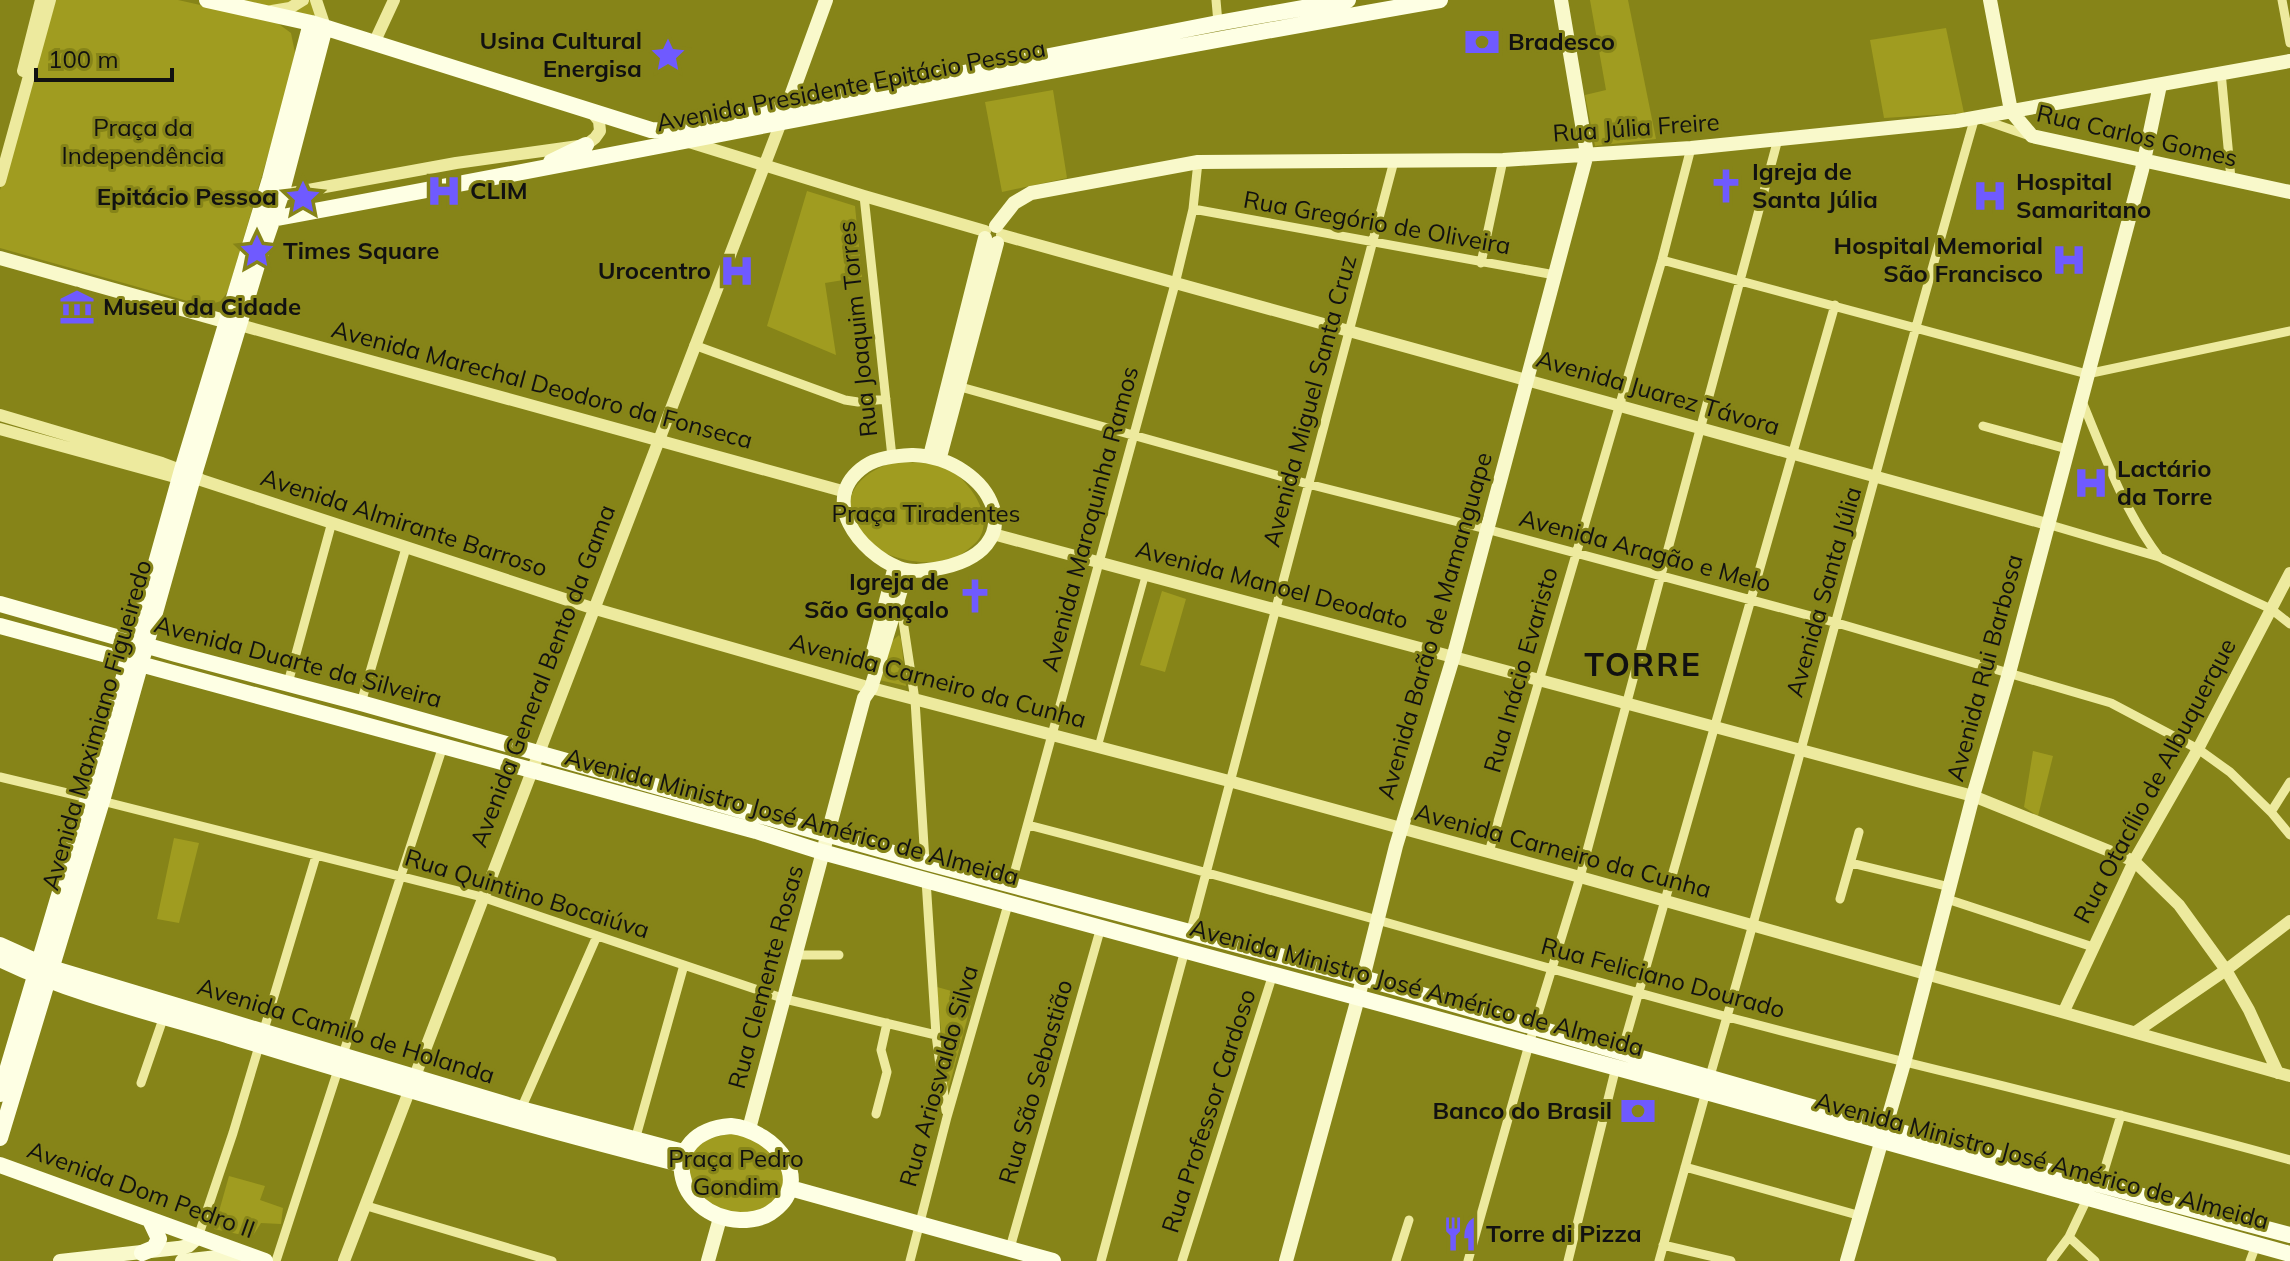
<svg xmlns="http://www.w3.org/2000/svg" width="2290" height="1261" viewBox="0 0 2290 1261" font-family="Mulish,sans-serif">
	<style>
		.green { fill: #a09c20 }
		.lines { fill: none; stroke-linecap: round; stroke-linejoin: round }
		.pedestrian { stroke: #edea9e; stroke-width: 7 }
		.minor { stroke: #edea9e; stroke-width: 9 }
		.tertiary { stroke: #edea9e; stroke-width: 12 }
		.secondary { stroke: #f9f9cb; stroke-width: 14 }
		.primary { stroke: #feffe4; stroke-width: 16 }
		.labels { text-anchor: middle; stroke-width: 6; stroke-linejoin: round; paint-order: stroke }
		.poi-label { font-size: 24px; font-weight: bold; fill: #111; stroke: #868418; text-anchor: start }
		.street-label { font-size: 24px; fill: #111; stroke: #868418 }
		.park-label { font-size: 24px; fill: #111; stroke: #868418 }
		.district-label { font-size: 32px; font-weight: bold; letter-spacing: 2px; fill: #111; stroke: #868418 }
	</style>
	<rect width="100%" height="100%" fill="#868418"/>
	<path class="green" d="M56 0H178L276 22 291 33 295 53 284 101 228 291 221 301 205 306 0 248V190Z
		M239 0H319L317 19Z
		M1590 0H1628L1656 139 1595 146 1585 95 1606 90Z
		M1946 28 1964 113 1884 118 1870 40Z
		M1053 90 1067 178 1002 192 985 102Z
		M807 191 855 206 862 277 825 283 836 355 767 326Z
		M895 462C909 463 931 461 944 466 965 476 994 512 980 537 977 543 967 550 962 554 939 571 882 560 864 539 834 504 855 473 895 462Z
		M1162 591 1186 599 1165 672 1140 665Z
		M899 635 901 639 906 686 879 680 891 642Z
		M2033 751 2053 756 2038 816 2024 807Z
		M174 838 199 843 179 923 157 919Z
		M937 987 973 997 947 1095Z
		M739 1132 758 1138 785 1169C785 1175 785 1183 783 1188 775 1212 729 1223 710 1208 702 1202 695 1191 688 1184 691 1142 698 1140 739 1132Z
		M229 1176 265 1186 260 1200 283 1208 281 1224 261 1223 252 1237 214 1229Z"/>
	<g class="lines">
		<path class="pedestrian" d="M1098 747 1146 573"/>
		<path class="minor" d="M1216 0 1218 23
			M2282 0 2290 43
			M2221 72 2231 179
			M864 196 892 457
			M1193 209 1555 275
			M1662 260 2087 374 2290 331
			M1481 263 1503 160
			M694 345 845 400 858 402 886 399
			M957 386 1308 484 1486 529 1837 623 2111 703 2198 749 2230 772 2271 812 2290 835
			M2081 399C2104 454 2123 509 2159 557
			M1983 426 2067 449
			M2047 524 2159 557 2271 609 2290 624
			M900 601 915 700 925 862
			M288 683 332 522
			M361 703 406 548
			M0 777 88 798
			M102 801 482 897 785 999 936 1035
			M2271 812 2290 782
			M1028 825C1261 885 1492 954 1724 1016 1912 1066 2102 1107 2290 1160
			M1489 852 1662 260 1691 148
			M1851 863 1950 887
			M926 880 936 1035 946 1111
			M1011 885 1175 284 1193 209 1198 162
			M1840 899 1859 832
			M1947 899 2093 947
			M1191 930 1394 161
			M796 955H839
			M1622 1051 1835 305
			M1710 1076C1802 758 1883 436 1975 117L2030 136
			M141 1083 164 1016
			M521 1109 597 936
			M876 1114 887 1072 881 1050 887 1023
			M635 1140 684 965
			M1685 1167 1861 1216
			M2100 1184 2121 1115
			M367 1206 552 1261
			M198 1237 233 1133 316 856
			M2069 1237 2095 1261
			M1663 1245 1731 1261
			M1010 1248 1101 927
			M276 1261 443 746
			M910 1261 947 1117 1009 901
			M1101 1261 1185 950
			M1182 1261 1273 974
			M1396 1261 1409 1220
			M1468 1261 1534 1027 1580 877 1778 139
			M1568 1261 1616 1067
			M1659 1261 1706 1092
			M2051 1261 2069 1237 2087 1199
			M2250 1261 2256 1245"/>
		<path class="tertiary" d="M316 0 325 27
			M272 11 290 8 303 0
			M375 41 394 0
			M23 71 41 0
			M689 142 864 196 985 231
			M0 181 50 0
			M281 195 456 163 586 145 595 138 600 131 599 121 591 111
			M1002 235 2047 524
			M240 325 846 492
			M0 415 162 463 194 475 201 480 592 608 864 686 1229 781 1580 877 2290 1076
			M0 429 186 480
			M993 534 1973 796 2134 861 2179 905 2226 970 2249 1010 2278 1073
			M2064 1011 2134 861 2198 749 2290 573
			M2137 1031 2226 970 2290 921
			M344 1261 783 117"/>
		<path class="secondary" d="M1990 0 2011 111 2032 136 2290 192
			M787 107 826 0
			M996 226 1014 203 1031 193 1198 162 1503 160 1691 148 1957 121 2290 61
			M0 258 235 324
			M913 455C992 458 1039 552 935 569 924 571 909 572 899 568 860 553 817 499 865 466 878 457 897 456 913 455Z
			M930 456 985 238
			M940 457 997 243
			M871 659 895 566
			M749 1129 864 698 871 688 907 570
			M60 1261 178 1248 188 1246 198 1237
			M182 1261 244 1254
			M708 1261 720 1218
			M1286 1261 1358 998 1396 846 1453 658 1587 154 1561 0
			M1847 1261 1904 1063 1973 796 2009 673 2142 170 2160 85"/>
		<path class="primary" d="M207 0 311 23
			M551 162 586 145
			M272 219C661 147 1050 68 1440 0
			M0 604 176 654 361 703 925 862 1363 978 1885 1128 2290 1235
			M0 626 756 831 822 852 1706 1092 2290 1254
			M0 945 51 968 521 1109 683 1152
			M0 959C72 994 153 1013 230 1036 379 1082 529 1126 680 1164
			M0 1094 128 663 182 470 270 179 311 23 651 130 669 131 1218 23 1348 0
			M731 1126C776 1131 817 1182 770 1213 761 1219 751 1220 740 1220 674 1217 655 1132 731 1126Z
			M0 1138 102 801 192 481 258 262 281 195 325 27
			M0 1165 265 1261
			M790 1188 1053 1261
			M142 1253 154 1248 159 1239 150 1220"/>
	</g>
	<defs>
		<g id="bank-bare" transform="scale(2.76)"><path d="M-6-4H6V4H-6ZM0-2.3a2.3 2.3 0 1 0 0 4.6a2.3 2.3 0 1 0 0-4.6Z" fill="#6f5aff" stroke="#868418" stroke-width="2.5" paint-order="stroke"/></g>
		<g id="sight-bare" transform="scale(2.76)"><path d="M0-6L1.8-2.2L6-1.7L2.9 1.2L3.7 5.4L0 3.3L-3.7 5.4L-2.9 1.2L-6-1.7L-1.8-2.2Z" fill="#6f5aff" stroke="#868418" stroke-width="2.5" paint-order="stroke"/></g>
		<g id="church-bare" transform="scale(2.76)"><path d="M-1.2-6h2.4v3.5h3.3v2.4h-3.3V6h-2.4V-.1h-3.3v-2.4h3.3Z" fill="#6f5aff" stroke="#868418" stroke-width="2.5" paint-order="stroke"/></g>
		<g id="hospital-bare" transform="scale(2.76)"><path d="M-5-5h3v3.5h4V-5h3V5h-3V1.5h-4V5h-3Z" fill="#6f5aff" stroke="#868418" stroke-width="2.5" paint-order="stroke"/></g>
		<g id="museum-bare" transform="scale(2.76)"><path d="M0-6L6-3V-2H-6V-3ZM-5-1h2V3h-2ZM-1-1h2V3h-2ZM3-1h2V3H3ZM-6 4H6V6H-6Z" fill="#6f5aff" stroke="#868418" stroke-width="2.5" paint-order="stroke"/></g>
		<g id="restaurant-bare" transform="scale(2.76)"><path d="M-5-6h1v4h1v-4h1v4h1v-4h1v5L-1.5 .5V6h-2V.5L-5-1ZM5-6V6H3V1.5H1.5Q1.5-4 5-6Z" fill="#6f5aff" stroke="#868418" stroke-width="2.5" paint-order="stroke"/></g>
	</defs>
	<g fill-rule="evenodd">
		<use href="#bank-bare" x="1482" y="42"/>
		<use href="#sight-bare" x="668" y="55"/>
		<use href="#church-bare" x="1726" y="186"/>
		<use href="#hospital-bare" x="444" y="191"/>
		<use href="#hospital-bare" x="1990" y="196"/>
		<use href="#sight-bare" x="303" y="197"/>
		<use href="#sight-bare" x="257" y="251"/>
		<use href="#hospital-bare" x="2069" y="260"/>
		<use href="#hospital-bare" x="737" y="271"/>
		<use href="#museum-bare" x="77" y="307"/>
		<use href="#hospital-bare" x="2091" y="483"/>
		<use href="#church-bare" x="975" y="596"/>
		<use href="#bank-bare" x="1638" y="1111"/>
		<use href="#restaurant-bare" x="1460" y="1234"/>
	</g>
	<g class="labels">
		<g class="poi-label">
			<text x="642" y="49" text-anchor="end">Usina Cultural<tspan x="642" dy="28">Energisa</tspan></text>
			<text x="1508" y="50">Bradesco</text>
			<text x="1752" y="180">Igreja de<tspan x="1752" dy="28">Santa Júlia</tspan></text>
			<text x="2016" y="190">Hospital<tspan x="2016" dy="28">Samaritano</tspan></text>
			<text x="470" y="199">CLIM</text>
			<text x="277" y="205" text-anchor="end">Epitácio Pessoa</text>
			<text x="2043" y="254" text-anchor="end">Hospital Memorial<tspan x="2043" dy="28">São Francisco</tspan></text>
			<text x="283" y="259">Times Square</text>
			<text x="711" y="279" text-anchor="end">Urocentro</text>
			<text x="103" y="315">Museu da Cidade</text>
			<text x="2117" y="477">Lactário<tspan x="2117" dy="28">da Torre</tspan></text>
			<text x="949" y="590" text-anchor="end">Igreja de<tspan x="949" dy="28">São Gonçalo</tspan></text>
			<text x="1612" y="1119" text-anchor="end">Banco do Brasil</text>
			<text x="1486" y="1242">Torre di Pizza</text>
		</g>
		<g class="street-label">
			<text transform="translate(851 86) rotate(-11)" y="8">Avenida Presidente Epitácio Pessoa</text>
			<text transform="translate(1636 128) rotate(-4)" y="8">Rua Júlia Freire</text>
			<text transform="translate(2137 136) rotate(13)" y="8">Rua Carlos Gomes</text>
			<text transform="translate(1377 223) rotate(10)" y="8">Rua Gregório de Oliveira</text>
			<text transform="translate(858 329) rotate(-96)" y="8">Rua Joaquim Torres</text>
			<text transform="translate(542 385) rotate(15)" y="8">Avenida Marechal Deodoro da Fonseca</text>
			<text transform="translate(1658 393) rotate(16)" y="8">Avenida Juarez Távora</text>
			<text transform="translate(1310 401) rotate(-75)" y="8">Avenida Miguel Santa Cruz</text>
			<text transform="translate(1090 519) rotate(-75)" y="8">Avenida Maroquinha Ramos</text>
			<text transform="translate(404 523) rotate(18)" y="8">Avenida Almirante Barroso</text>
			<text transform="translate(1645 551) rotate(15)" y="8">Avenida Aragão e Melo</text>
			<text transform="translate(1272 585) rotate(15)" y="8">Avenida Manoel Deodato</text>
			<text transform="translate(1824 592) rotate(-74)" y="8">Avenida Santa Júlia</text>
			<text transform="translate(1435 626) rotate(-74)" y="8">Avenida Barão de Mamanguape</text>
			<text transform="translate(298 662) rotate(15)" y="8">Avenida Duarte da Silveira</text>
			<text transform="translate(1985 668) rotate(-75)" y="8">Avenida Rui Barbosa</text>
			<text transform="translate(1521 670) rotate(-74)" y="8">Rua Inácio Evaristo</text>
			<text transform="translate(543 676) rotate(-69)" y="8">Avenida General Bento da Gama</text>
			<text transform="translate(938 681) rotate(15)" y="8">Avenida Carneiro da Cunha</text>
			<text transform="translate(97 725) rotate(-74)" y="8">Avenida Maximiano Figueiredo</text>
			<text transform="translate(2155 781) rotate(-62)" y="8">Rua Otacílio de Albuquerque</text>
			<text transform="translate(792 817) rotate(15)" y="8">Avenida Ministro José Américo de Almeida</text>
			<text transform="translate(1563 851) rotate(15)" y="8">Avenida Carneiro da Cunha</text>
			<text transform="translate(527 894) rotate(17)" y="8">Rua Quintino Bocaiúva</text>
			<text transform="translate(766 977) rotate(-75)" y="8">Rua Clemente Rosas</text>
			<text transform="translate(1663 978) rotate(15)" y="8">Rua Feliciano Dourado</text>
			<text transform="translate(1417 988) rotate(15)" y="8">Avenida Ministro José Américo de Almeida</text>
			<text transform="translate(346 1031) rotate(17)" y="8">Avenida Camilo de Holanda</text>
			<text transform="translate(939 1076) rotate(-74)" y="8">Rua Ariosvaldo Silva</text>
			<text transform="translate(1036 1082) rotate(-74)" y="8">Rua São Sebastião</text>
			<text transform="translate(1209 1111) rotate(-72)" y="8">Rua Professor Cardoso</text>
			<text transform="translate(2042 1161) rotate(15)" y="8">Avenida Ministro José Américo de Almeida</text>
			<text transform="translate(141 1190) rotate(20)" y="8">Avenida Dom Pedro II</text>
		</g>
		<g class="park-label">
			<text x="143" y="136">Praça da<tspan x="143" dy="28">Independência</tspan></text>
			<text x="926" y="522">Praça Tiradentes</text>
			<text x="736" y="1167">Praça Pedro<tspan x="736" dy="28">Gondim</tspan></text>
		</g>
		<g class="district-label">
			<text x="1643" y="676">TORRE</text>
		</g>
	</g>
	<path d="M36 68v12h136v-12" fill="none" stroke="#111111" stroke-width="4"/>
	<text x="48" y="68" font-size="24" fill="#111111" stroke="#868418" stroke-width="6" paint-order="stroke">100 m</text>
</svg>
